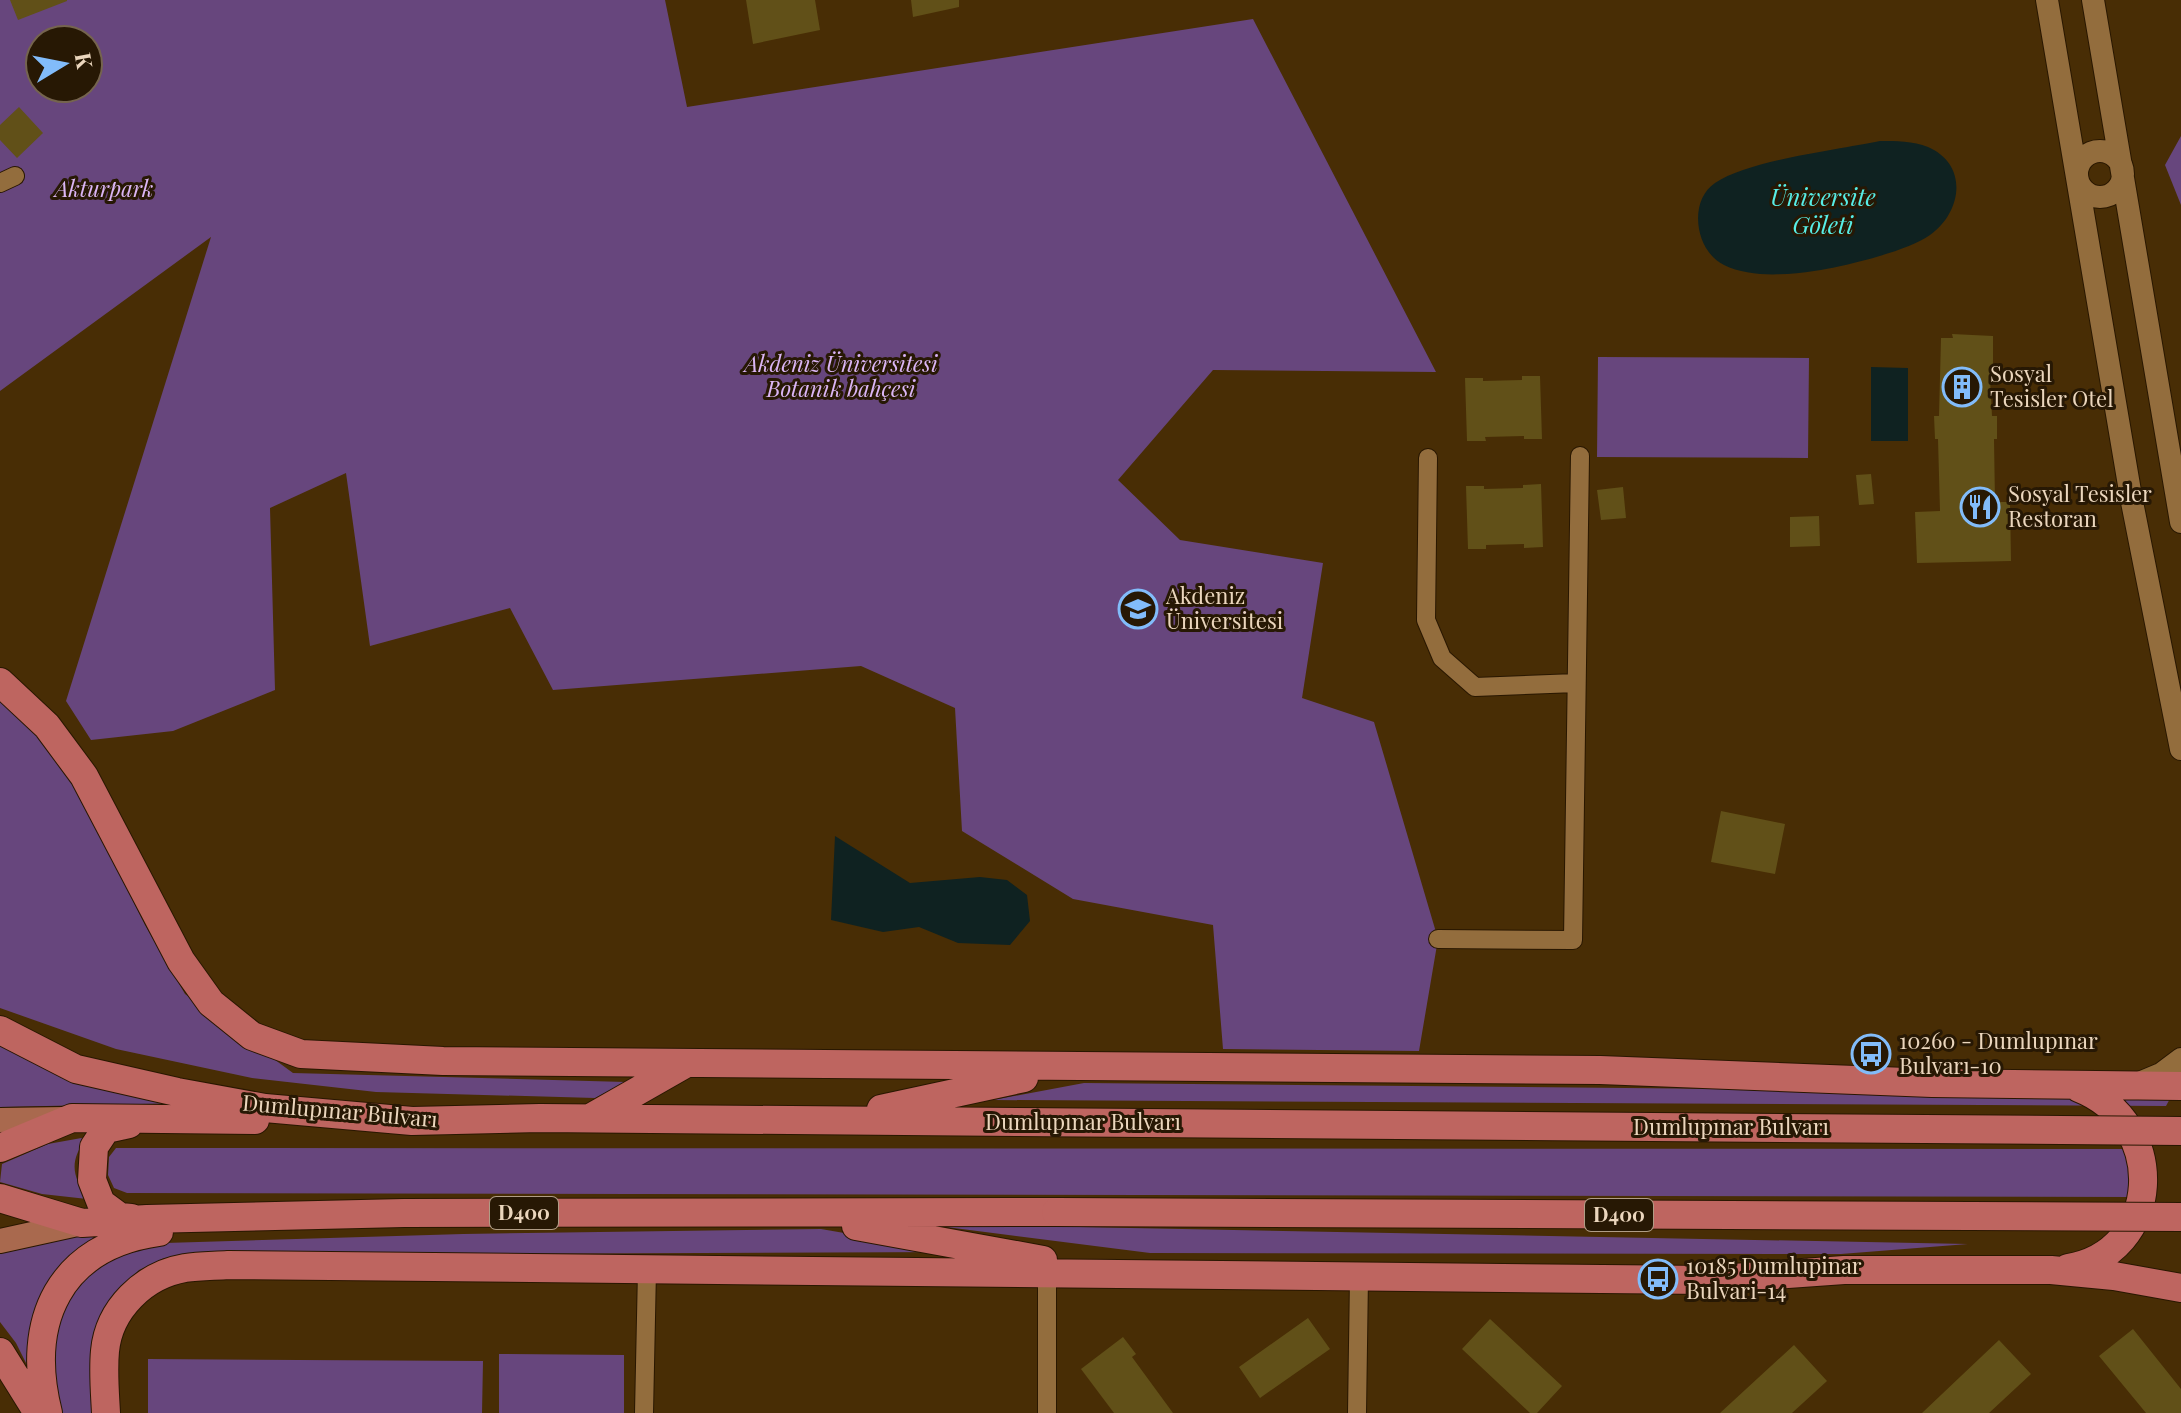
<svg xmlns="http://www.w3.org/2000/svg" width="2181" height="1413" viewBox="0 0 2181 1413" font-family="'Playfair Display',serif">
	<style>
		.green { fill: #67467d; fill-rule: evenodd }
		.water { fill: #0f2221 }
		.building { fill: #615018 }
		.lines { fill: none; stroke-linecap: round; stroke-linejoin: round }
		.minor-casing { stroke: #291700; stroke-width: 20 }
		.tertiary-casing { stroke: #291700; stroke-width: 24 }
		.secondary-casing { stroke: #291700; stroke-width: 26 }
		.primary-casing { stroke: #291700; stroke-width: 30 }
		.minor { stroke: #936d3d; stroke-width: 18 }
		.tertiary { stroke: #936d3d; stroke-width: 22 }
		.secondary { stroke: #a9694e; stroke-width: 24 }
		.primary { stroke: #be6560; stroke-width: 28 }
		.primary-bridge-casing { stroke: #291700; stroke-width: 30; stroke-linecap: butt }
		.primary-bridge { stroke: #be6560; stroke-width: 28 }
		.labels { text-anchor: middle; stroke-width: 6; stroke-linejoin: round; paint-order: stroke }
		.shield { fill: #271804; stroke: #b09d86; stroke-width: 2 }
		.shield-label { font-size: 20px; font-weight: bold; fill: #ebd6bd }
		.park-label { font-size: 22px; font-style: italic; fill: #dbb6f5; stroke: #271804 }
		.poi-label { font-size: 22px; fill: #ebd6bd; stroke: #271804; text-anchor: start }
		.street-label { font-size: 22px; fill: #ebd6bd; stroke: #271804 }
		.water-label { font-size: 24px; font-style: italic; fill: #57ede6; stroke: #271804 }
	</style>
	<rect width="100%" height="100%" fill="#482d05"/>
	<path class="green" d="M0 0H665L687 107 1253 19 1436 372 1213 370 1118 480 1180 540 1323 563 1302 698 1374 722 1438 939 1419 1051 1223 1049 1213 925 1073 899 962 831 955 708 861 666 553 690 510 608 370 646 346 473 270 508 275 690 173 731 91 740 66 701 211 237 0 391ZM40 40H88V88H40Z
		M2181 136V205L2165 165Z
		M1598 357 1809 358 1808 458 1597 457Z
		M0 700 26 720 73 780 145 925 185 994 293 1073 626 1082 595 1098 376 1092 252 1078 116 1049 0 1008Z
		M0 1040 188 1103 0 1107Z
		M1084 1083 2173 1093 2166 1106 993 1100Z
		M87 1137C69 1162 72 1174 87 1199L42 1194 0 1182 2 1164 48 1144Z
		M116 1148 2132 1149 2135 1197 127 1193 114 1188 108 1175 109 1157Z
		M923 1224 1968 1244 1841 1254 1150 1253Z
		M141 1225 74 1254 29 1369 16 1343 0 1322V1245Z
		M821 1229 954 1252 199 1255 164 1258 139 1270 116 1294 95 1413H58L50 1360 64 1306 90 1273 124 1249 165 1243 463 1234Z
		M499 1354 624 1355V1413H499Z
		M148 1359 483 1361 482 1413H148Z"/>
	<path class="water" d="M1880 141C1896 141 1913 141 1928 147 1969 165 1962 212 1930 235 1908 251 1843 267 1814 271 1787 275 1750 278 1724 265 1695 251 1688 201 1715 183 1749 160 1837 150 1880 141Z
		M1871 367 1908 368V441H1871Z
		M835 836 910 883 980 877 1007 880 1027 895 1030 921 1010 945 958 943 919 927 883 932 831 920Z"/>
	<path class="building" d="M10 0H67V1L18 20Z
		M746 0H815L820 30 753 44Z
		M911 0H959V7L913 17Z
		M19 107 43 133 17 158 0 140V125Z
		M1952 334 1993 336V378H1990L1992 416H1997V439H1994L1995 502H2010L2011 561 1917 563 1915 512 1940 511 1938 439H1935L1934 416H1939L1941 338H1953Z
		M1522 376H1540L1542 439H1524V436L1485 437 1486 441H1467L1465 378H1483V381L1522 380Z
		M1871 474 1874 504 1859 505 1856 475Z
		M1541 484 1543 547 1524 548V544L1486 545V549H1468L1466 486H1484V489L1523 488V485Z
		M1623 487 1626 518 1601 520 1597 490Z
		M1819 516 1820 546 1790 547V517Z
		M1721 811 1785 824 1775 874 1711 862Z
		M1308 1318 1330 1349 1260 1398 1239 1367Z
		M1490 1319 1562 1386 1537 1413H1530L1462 1349Z
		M2133 1329 2181 1389V1413H2146L2099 1356Z
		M1123 1337 1136 1354 1132 1357 1173 1413H1114L1081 1369Z
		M1999 1340 2031 1374 1989 1413H1922Z
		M1794 1345 1827 1381 1792 1413H1720Z"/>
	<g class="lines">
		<g class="minor-casing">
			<path id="minor" d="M0 183 15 176
				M1428 458 1426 620 1442 658 1475 687 1576 683
				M1438 939 1573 940 1580 456
				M644 1413 647 1270
				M1047 1413V1274
				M1357 1413 1359 1277"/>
		</g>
		<g class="tertiary-casing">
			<path id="tertiary" d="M2047 0 2131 497 2181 749
				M2093 0 2181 522
				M2077 174a23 23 0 1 1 46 0a23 23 0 1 1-46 0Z
				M2137 1084 2161 1074 2181 1059"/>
		</g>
		<g class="secondary-casing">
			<path id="secondary" d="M0 1120 65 1119
				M0 1241 82 1223"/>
		</g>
		<g class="primary-casing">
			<path id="primary" d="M0 682 47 726 84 776 181 961 211 1003 252 1036 301 1054 443 1061 1600 1070 1932 1083 2181 1086
				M0 1030 76 1069 177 1092 265 1108 412 1121 540 1118 1017 1122
				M881 1109 1024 1078
				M592 1117 685 1064
				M129 1124 106 1129 94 1147 92 1180 101 1203 120 1217 131 1218
				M0 1148 72 1118 255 1120
				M0 1198 82 1223 147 1219 404 1213 1056 1212
				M856 1226 1043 1260
				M2068 1268C2162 1253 2170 1124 2079 1088
				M0 1352 38 1413
				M48 1413C25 1321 59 1246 159 1232
				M106 1413C105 1393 103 1372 105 1351 109 1309 144 1275 185 1268 199 1266 214 1266 228 1265L1706 1280 1844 1270H2051L2114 1276 2181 1288"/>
		</g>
		<use href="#minor" class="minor"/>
		<use href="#tertiary" class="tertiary"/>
		<use href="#secondary" class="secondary"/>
		<use href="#primary" class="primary"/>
		<g class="primary-bridge-casing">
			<path id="primary-bridge" d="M1017 1122 2181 1131
				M1056 1212 2181 1217"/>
		</g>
		<use href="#primary-bridge" class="primary-bridge"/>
	</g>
	<defs>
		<g id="building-ring" transform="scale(2)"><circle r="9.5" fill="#271804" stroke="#82bcfa" stroke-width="1.5"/><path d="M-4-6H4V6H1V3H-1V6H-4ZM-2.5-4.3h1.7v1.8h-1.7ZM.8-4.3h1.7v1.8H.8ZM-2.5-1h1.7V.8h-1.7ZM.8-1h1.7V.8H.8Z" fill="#82bcfa"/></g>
		<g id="restaurant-ring" transform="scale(2)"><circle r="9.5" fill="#271804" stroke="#82bcfa" stroke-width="1.5"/><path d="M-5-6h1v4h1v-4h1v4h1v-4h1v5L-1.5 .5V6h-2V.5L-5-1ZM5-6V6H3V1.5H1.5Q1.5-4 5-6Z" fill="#82bcfa"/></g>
		<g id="university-ring" transform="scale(2)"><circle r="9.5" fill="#271804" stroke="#82bcfa" stroke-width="1.5"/><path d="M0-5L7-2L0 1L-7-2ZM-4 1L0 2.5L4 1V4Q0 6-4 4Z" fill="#82bcfa"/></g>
		<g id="bus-ring" transform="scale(2)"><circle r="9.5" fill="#271804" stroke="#82bcfa" stroke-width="1.5"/><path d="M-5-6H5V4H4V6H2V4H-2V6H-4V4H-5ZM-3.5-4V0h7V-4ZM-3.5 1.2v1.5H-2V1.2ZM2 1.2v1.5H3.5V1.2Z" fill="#82bcfa"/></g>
	</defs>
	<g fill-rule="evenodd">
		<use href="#building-ring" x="1962" y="387"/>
		<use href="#restaurant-ring" x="1980" y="507"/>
		<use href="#university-ring" x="1138" y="609"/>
		<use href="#bus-ring" x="1871" y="1054"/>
		<use href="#bus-ring" x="1658" y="1279"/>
	</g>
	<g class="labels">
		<g class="shield">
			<rect x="490" y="1197" width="68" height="32" rx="6"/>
			<rect x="1585" y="1199" width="68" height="32" rx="6"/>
		</g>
		<g class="shield-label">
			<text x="524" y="1220">D400</text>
			<text x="1619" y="1222">D400</text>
		</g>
		<g class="park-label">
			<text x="104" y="197">Akturpark</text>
			<text x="841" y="372">Akdeniz Üniversitesi<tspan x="841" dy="25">Botanik bahçesi</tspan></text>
		</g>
		<g class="poi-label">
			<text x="1990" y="382">Sosyal<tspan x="1990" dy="25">Tesisler Otel</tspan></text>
			<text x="2008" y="502">Sosyal Tesisler<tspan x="2008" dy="25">Restoran</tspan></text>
			<text x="1166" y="604">Akdeniz<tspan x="1166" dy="25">Üniversitesi</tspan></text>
			<text x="1899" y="1049">10260 - Dumlupınar<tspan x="1899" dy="25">Bulvarı-10</tspan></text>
			<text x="1686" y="1274">10185 Dumlupinar<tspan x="1686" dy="25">Bulvari-14</tspan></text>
		</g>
		<g class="street-label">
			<text transform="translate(340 1111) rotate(5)" y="8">Dumlupınar Bulvarı</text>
			<text x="1083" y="1130">Dumlupınar Bulvarı</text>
			<text x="1731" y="1135">Dumlupınar Bulvarı</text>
		</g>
		<g class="water-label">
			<text x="1823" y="206">Üniversite<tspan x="1823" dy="28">Göleti</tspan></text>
		</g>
	</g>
	<g transform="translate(64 64) rotate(80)"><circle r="38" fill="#271804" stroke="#75644e" stroke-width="2"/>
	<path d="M0-6L14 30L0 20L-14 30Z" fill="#82bcfa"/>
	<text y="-12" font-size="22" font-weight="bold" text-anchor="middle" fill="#ebd6bd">K</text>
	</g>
</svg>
